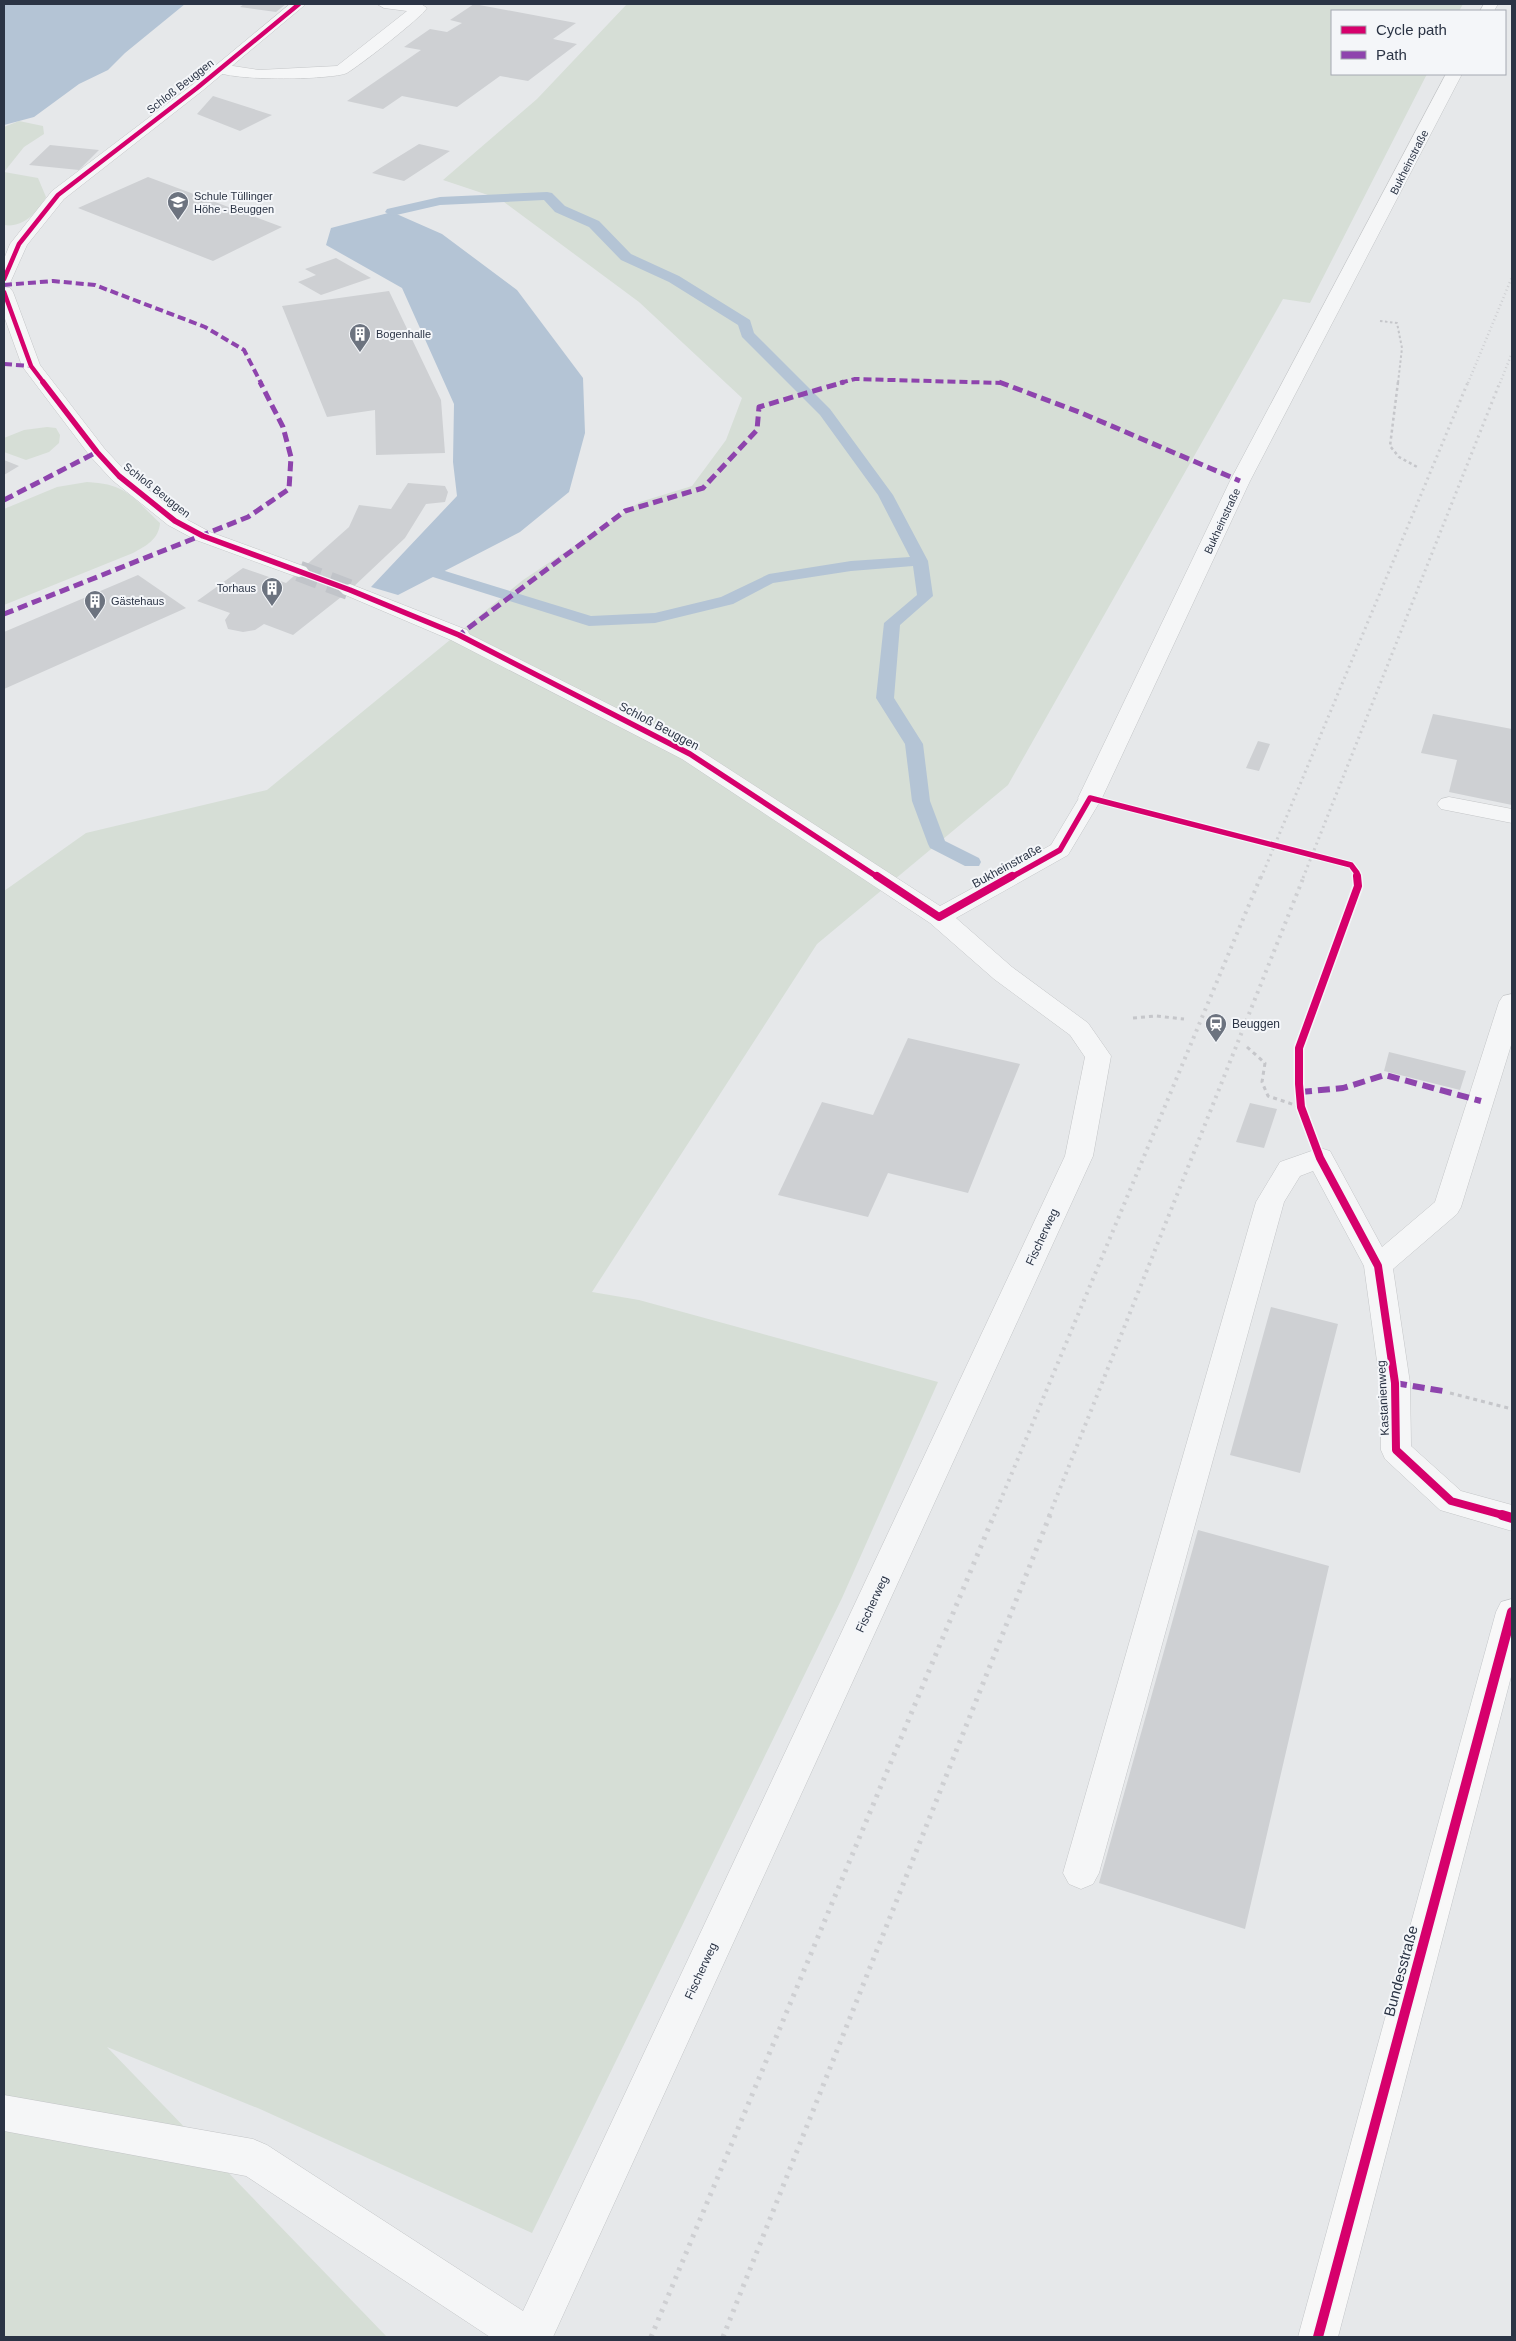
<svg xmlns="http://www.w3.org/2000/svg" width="1516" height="2341" viewBox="0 0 1516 2341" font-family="Helvetica,sans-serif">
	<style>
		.green { fill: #d6ded6 }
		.water { fill: #b4c4d5 }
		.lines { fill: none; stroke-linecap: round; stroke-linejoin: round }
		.stream { fill: #b4c4d5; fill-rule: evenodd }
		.building { fill: #ced0d3 }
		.minor-tunnel { stroke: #c1c4c9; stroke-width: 21; stroke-dasharray: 21 11; stroke-linecap: butt }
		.service-casing { stroke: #c4c6c8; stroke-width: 1 }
		.minor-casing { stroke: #c4c6c8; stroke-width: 1 }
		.primary-casing { stroke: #c2c5c8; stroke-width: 1 }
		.path-far2 { stroke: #c5c6ca; stroke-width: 2; stroke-dasharray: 2.5 2.5; stroke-linecap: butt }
		.path-far1 { stroke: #c5c6ca; stroke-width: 2.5; stroke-dasharray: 3 3; stroke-linecap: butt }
		.path { stroke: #c5c6ca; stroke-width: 3; stroke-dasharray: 4 4; stroke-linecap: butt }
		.service { fill: #f5f6f7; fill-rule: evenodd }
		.minor { fill: #f5f6f7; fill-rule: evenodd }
		.primary { fill: #f8f8f8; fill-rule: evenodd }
		.rail-far3 { stroke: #cecfd2; stroke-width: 2.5; stroke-dasharray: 1 3; stroke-linecap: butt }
		.rail-far2 { stroke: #cecfd2; stroke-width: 3; stroke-dasharray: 2 4; stroke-linecap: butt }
		.rail-far1 { stroke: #cecfd2; stroke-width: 4; stroke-dasharray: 2.5 5; stroke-linecap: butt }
		.rail { stroke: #cecfd2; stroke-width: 5; stroke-dasharray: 3 6; stroke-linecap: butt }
		.quiet-far2 { stroke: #8e44ad; stroke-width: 4; stroke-dasharray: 8 4; stroke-linecap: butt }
		.quiet-far1 { stroke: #8e44ad; stroke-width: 5; stroke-dasharray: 10 5; stroke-linecap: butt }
		.quiet { stroke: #8e44ad; stroke-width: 6; stroke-dasharray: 12 6; stroke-linecap: butt }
		.cycleway-far3-casing { stroke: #f4f6f9; stroke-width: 6 }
		.cycleway-far2-casing { stroke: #f4f6f9; stroke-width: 8 }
		.cycleway-far1-casing { stroke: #f4f6f9; stroke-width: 11 }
		.cycleway-casing { stroke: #f4f6f9; stroke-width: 13 }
		.cycleway-far3 { stroke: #d6006c; stroke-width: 4.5 }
		.cycleway-far2 { stroke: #d6006c; stroke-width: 5.5 }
		.cycleway-far1 { stroke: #d6006c; stroke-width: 8 }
		.cycleway { stroke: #d6006c; stroke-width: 10 }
		.labels { text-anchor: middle; stroke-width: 4; stroke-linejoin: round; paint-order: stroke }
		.far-street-label { font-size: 11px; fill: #2b3445; stroke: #f4f6f9 }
		.far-poi-label { font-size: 11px; fill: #2b3445; stroke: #f4f6f9; text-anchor: start }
		.street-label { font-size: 12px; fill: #2b3445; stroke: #f4f6f9 }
		.poi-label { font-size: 12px; fill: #2b3445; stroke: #f4f6f9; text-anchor: start }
		.near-street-label { font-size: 15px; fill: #2b3445; stroke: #f4f6f9 }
	</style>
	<rect width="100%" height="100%" fill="#e6e8ea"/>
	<path class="green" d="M627 4H1463L1459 11H1332V74H1427L1310 303 1283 299 1008 785 817 944 592 1292 639 1300 938 1382 842 1598 532 2233 260 2109 107 2047 387 2337H4V891L86 833 267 790 523 580 640 502 692 486 726 440 742 398 639 302 500 199 443 180 537 99Z
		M19 121 43 126 44 134 24 147 4 172 38 178 46 197C37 213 23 228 4 225V127Z
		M47 427 56 428 60 435 59 443 49 452 26 460 4 452V438L24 430Z
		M87 482C127 484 132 497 160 523 159 539 146 546 133 553L4 605V509L57 487Z"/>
	<path class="water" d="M4 4H185L125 53 108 70 79 84 34 117 4 125Z
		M392 212 442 234 517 290 583 378 585 433 569 492 520 532 398 595 371 587 457 496 453 462 454 404 402 288 326 245 331 228Z"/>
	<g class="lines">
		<path class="stream" d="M547 192 552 193 565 206 599 221 631 254 679 276 750 320 754 333 830 409 893 495 928 561 933 596 900 625 894 698 923 744 930 801 945 841 979 858 981 862 979 866H965L930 848 928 844 912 801 905 744 876 698 884 623 917 595 913 566 851 571 773 583 733 604 655 623 589 626 433 577 431 574 433 571H445L591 616 655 613 721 597 769 574 851 561 910 557 878 495 820 415 742 337 738 325 669 282 621 260 589 227 555 212 544 200 440 205 392 216 385 212 387 209 440 197Z"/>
	</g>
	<path class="building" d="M244 4H286L276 12 240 7Z
		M474 4 576 23 553 39 577 44 528 81 500 76 457 107 402 96 383 109 347 101 421 50 404 47 430 29 447 32 462 23 450 20Z
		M213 96 272 115 240 131 197 114Z
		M419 144 450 151 404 181 372 173Z
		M50 145 99 150 79 170 29 165Z
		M148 177 282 227 213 261 78 208Z
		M336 258 371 278 321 295 298 282 316 275 305 269Z
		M389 291 441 400 445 453 376 455 375 410 327 417 282 306Z
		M4 460 19 466 4 475Z
		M408 483 445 486 448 492 445 502 426 504 405 538 350 590 293 635 264 624 255 630 243 632 228 629 225 620 230 613 197 601 243 568 286 583 349 527 359 505 391 509Z
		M138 575 186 608 4 689V632Z
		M1433 714 1512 729V805L1449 792 1457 760 1421 753Z
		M1258 741 1270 744 1259 771 1246 768Z
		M908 1038 1020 1064 968 1193 888 1173 868 1217 778 1195 822 1102 873 1115Z
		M1389 1052 1466 1071 1460 1090 1384 1071Z
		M1250 1103 1277 1109 1264 1148 1236 1142Z
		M1271 1307 1338 1324 1300 1473 1230 1455Z
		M1198 1530 1329 1566 1245 1929 1099 1883Z"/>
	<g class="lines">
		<path class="minor-tunnel" d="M299 571 350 590"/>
		<g class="service-casing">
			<path id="service" d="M377 4H421L427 8C421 18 359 66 347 73 333 80 221 82 212 69L220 64 259 70 337 66 407 11 384 8Z
				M459 629 698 749 940 906 1051 845 1082 793 1090 791 1098 793 1102 798 1068 855 956 918 1012 967 1088 1023 1111 1056 1093 1156 553 2337H490L246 2176 4 2131V2095L253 2139 267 2145 523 2311 1065 1156 1085 1057 1070 1035 994 979 930 923 682 759 451 640 448 635 451 630Z
				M1449 797 1512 809V823L1441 809 1437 804 1441 799Z
				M1512 994V1042L1461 1207 1457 1214 1393 1269 1410 1383 1411 1446 1461 1491 1512 1505V1531L1440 1510 1385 1459 1381 1450 1380 1383 1364 1266 1313 1171 1300 1176 1284 1202 1099 1873 1093 1884 1081 1889 1069 1884 1063 1873 1256 1202 1280 1162 1320 1148 1330 1151 1382 1247 1435 1202 1499 1002 1503 996Z"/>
		</g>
		<g class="minor-casing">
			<path id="minor" d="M290 4H306L202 91 64 199 27 245 10 283 4 284V259L10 244 52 191 192 85Z
				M1484 4H1498L1494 11H1480Z
				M1446 74H1462L1250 481 1102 798 1098 803 1090 805 1082 803 1078 798 1230 481Z
				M4 287 10 288 13 292 40 365 104 448 126 472 182 517 210 532 306 567 309 571 306 575 299 577 292 575 196 540 168 525 112 480 90 456 22 366 4 316Z
				M350 584 467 630 470 635 467 640 459 641 451 640 343 594 339 590 343 586Z"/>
		</g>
		<g class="primary-casing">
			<path id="primary" d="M1512 1599V1673L1338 2337H1298L1496 1612 1501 1602Z"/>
		</g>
		<path class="path-far2" d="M1380 321 1397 323 1402 348 1398 383"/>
		<path class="path-far1" d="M1398 382 1390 446 1399 457 1419 468"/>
		<path class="path" d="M1133 1018 1156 1016 1184 1019
			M1247 1047 1265 1063 1262 1082 1268 1096 1301 1107
			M1450 1393 1512 1409"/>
		<use href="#service" class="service"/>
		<use href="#minor" class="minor"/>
		<use href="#primary" class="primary"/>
		<path class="rail-far3" d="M1468 383 1512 277
			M1500 383 1512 353"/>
		<path class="rail-far2" d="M1261 878 1468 382
			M1303 878 1500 382"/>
		<path class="rail-far1" d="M994 1516 1261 876
			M1049 1516 1304 876"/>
		<path class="rail" d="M651 2337 994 1515
			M723 2337 1050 1515"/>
		<path class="quiet-far2" d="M4 285 53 281 95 285 205 327 244 350 261 383
			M4 364 31 366
			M840 383 855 379 1003 383"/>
		<path class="quiet-far1" d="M999 382 1079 412 1240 481
			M4 500 97 452
			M4 614 248 517 289 489 291 457 283 427 260 382
			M456 633 459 635 625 511 703 488 757 430 759 407 844 382"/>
		<path class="quiet" d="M1300 1092 1343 1088 1385 1075 1481 1101
			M1395 1383 1443 1391"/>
		<g class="cycleway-far3-casing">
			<path id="cycleway-far3" d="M4 279 19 244 58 195 197 88 299 4
				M4 292 31 366 44 383"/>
		</g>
		<g class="cycleway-far2-casing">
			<path id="cycleway-far2" d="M43 382 97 452 119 476 175 521 203 536 350 590 459 635 690 754 879 878
				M1010 878 1060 850 1090 798 1351 865 1357 873V878"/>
		</g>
		<g class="cycleway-far1-casing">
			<path id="cycleway-far1" d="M877 876 939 917 1012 876
				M1357 876 1358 886 1299 1048V1084L1301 1107 1320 1158 1378 1266 1395 1383 1396 1450 1451 1501 1506 1516"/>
		</g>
		<g class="cycleway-casing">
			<path id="cycleway" d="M1502 1515 1512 1518
				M1318 2337 1512 1612"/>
		</g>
		<use href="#cycleway-far3" class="cycleway-far3"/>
		<use href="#cycleway-far2" class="cycleway-far2"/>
		<use href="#cycleway-far1" class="cycleway-far1"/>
		<use href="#cycleway" class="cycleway"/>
	</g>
	<defs>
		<g id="school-pin" transform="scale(1.125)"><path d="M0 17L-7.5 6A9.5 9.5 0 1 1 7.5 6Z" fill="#6c737f" stroke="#f4f6f9"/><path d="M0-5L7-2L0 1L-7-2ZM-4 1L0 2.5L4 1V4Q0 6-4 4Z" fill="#fff"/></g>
		<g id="building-pin" transform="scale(1.125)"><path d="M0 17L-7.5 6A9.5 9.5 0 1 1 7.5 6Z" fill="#6c737f" stroke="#f4f6f9"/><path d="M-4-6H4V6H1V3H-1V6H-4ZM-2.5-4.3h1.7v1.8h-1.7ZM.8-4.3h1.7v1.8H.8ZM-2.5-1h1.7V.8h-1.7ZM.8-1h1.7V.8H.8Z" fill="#fff"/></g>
		<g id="station-pin" transform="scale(1.125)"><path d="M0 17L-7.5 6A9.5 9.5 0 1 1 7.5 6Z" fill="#6c737f" stroke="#f4f6f9"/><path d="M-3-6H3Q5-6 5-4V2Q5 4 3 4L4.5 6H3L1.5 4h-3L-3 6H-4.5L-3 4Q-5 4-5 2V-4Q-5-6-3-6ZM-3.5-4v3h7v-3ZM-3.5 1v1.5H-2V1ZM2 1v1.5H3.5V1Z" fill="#fff"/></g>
	</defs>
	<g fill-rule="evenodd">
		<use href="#school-pin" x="178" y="202"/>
		<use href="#building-pin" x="360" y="334"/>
		<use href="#building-pin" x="272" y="588"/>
		<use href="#building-pin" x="95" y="601"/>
		<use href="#station-pin" x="1216" y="1024"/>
	</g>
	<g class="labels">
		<g class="far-street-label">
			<text transform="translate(180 86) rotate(-38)" y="4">Schloß Beuggen</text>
			<text transform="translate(1409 162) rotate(-63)" y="4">Bukheinstraße</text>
			<text transform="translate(157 490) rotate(38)" y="4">Schloß Beuggen</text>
			<text transform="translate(1222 521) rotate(-65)" y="4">Bukheinstraße</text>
		</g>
		<g class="far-poi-label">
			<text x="194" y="200">Schule Tüllinger<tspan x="194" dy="13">Höhe - Beuggen</tspan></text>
			<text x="376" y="338">Bogenhalle</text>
			<text x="256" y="592" text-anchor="end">Torhaus</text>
			<text x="111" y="605">Gästehaus</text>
		</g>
		<g class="street-label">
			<text transform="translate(659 726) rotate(28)" y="4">Schloß Beuggen</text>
			<text transform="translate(1007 866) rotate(-29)" y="4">Bukheinstraße</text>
			<text transform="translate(1042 1237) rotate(-65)" y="4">Fischerweg</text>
			<text transform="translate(1383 1398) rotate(-93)" y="4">Kastanienweg</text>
			<text transform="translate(872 1604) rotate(-65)" y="4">Fischerweg</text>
			<text transform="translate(701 1971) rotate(-65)" y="4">Fischerweg</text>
		</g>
		<g class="poi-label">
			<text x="1232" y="1028">Beuggen</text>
		</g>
		<g class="near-street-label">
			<text transform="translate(1401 1971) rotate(-75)" y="5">Bundesstraße</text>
		</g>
	</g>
	<rect width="1516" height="2341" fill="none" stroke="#2b3445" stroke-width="10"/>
	<rect x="1331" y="10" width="175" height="65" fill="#f4f6f9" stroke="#a4a8b1"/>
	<rect x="1341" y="26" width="25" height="8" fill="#d6006c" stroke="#a4a8b1"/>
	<text x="1376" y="35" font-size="15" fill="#2b3445">Cycle path</text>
	<rect x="1341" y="51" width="25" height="8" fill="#8e44ad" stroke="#a4a8b1"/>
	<text x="1376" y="60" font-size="15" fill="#2b3445">Path</text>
</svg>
